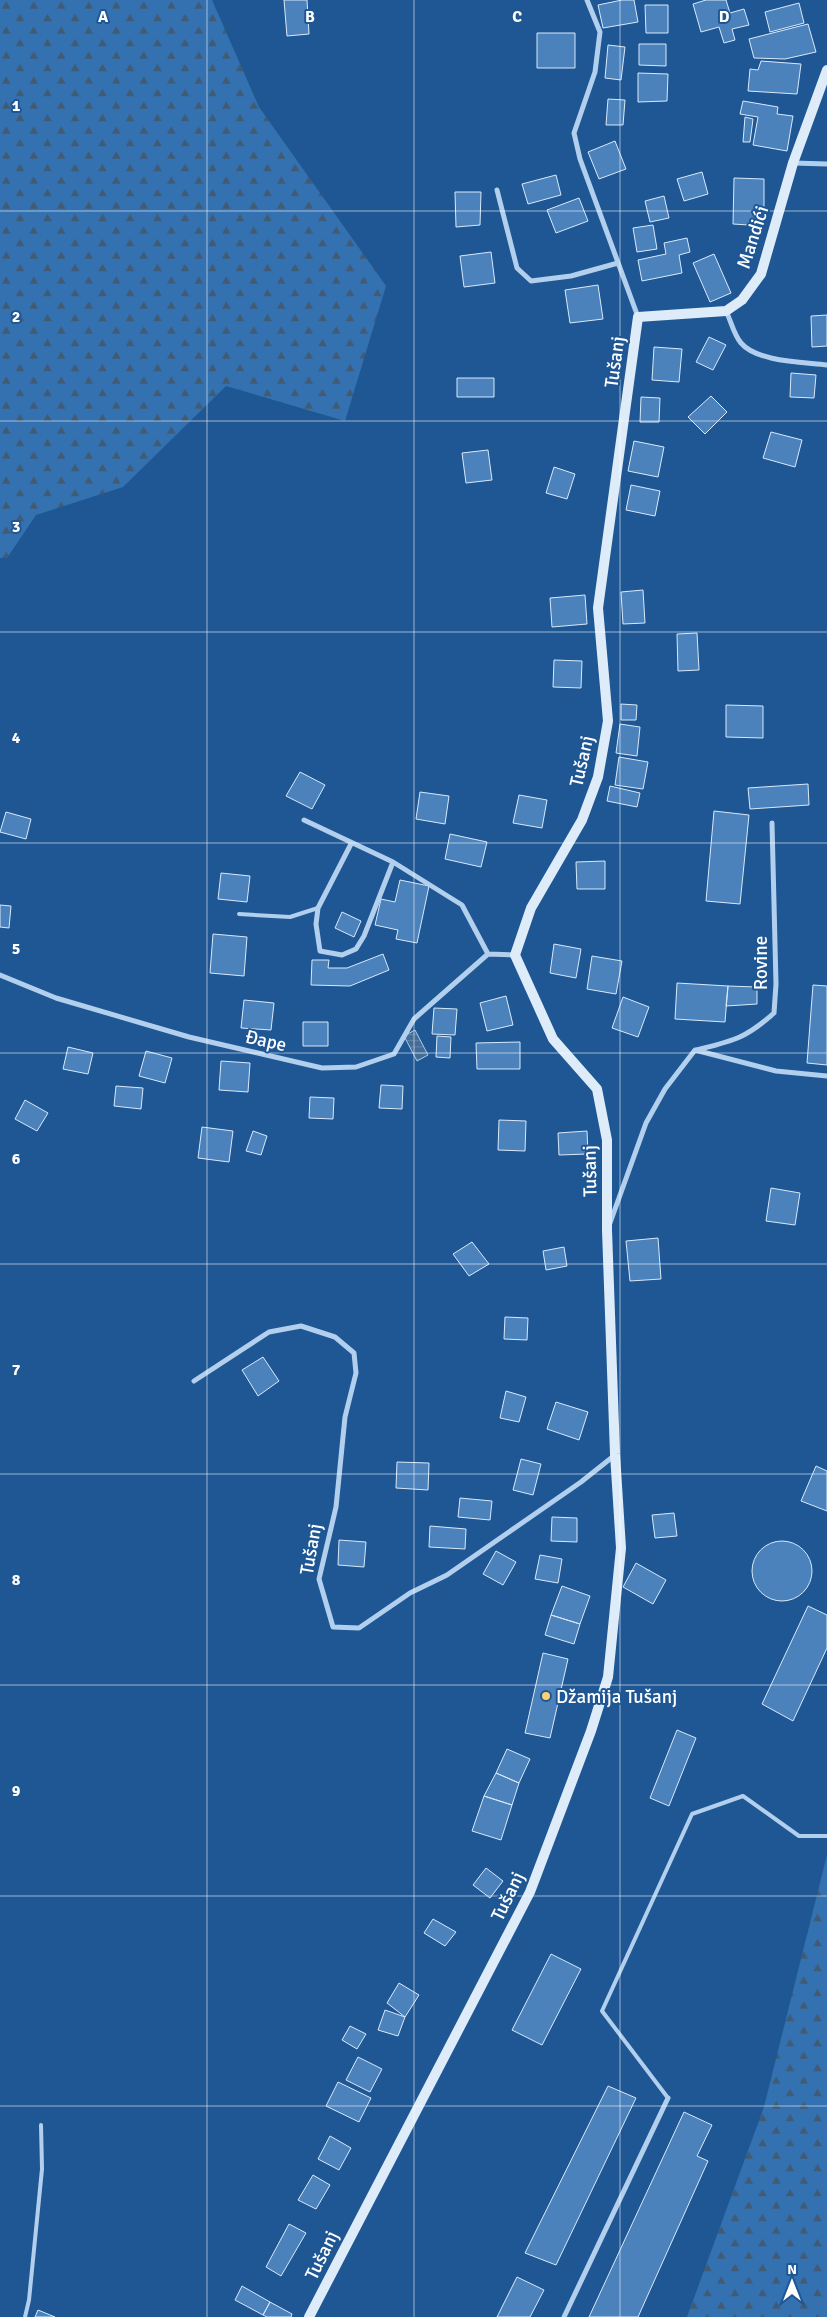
<svg xmlns="http://www.w3.org/2000/svg" width="827" height="2317" viewBox="0 0 827 2317" font-family="Signika,sans-serif">
	<style>
		.forest { fill: url(#forest-firs) }
		.water { fill: url(#water-rules); stroke: #a5cbf0 }
		.building { fill: #4c82bc; stroke: #d8e9fa }
		.lines { fill: none; stroke-linecap: round; stroke-linejoin: round }
		.lane { stroke: #b2d0ee; stroke-width: 4 }
		.street { stroke: #b2d0ee; stroke-width: 5 }
		.secondary { stroke: #deecfa; stroke-width: 10 }
		.grid { fill: none; stroke: #fff; stroke-width: 1; stroke-opacity: 0.55 }
		.poi-dot { fill: #fcce72; stroke: #1f5794; stroke-width: 2 }
		.labels { text-anchor: middle; stroke-width: 4; stroke-linejoin: round; paint-order: stroke }
		.street-label { font-size: 19px; fill: #fff; stroke: #1f5794 }
		.poi-label { font-size: 19px; fill: #fff; stroke: #1f5794; text-anchor: start }
		.grid-label { font-size: 16px; text-anchor: middle; font-weight: bold; fill: #fff; stroke: #1f5794; stroke-width: 4; stroke-linejoin: round; paint-order: stroke }
	</style>
	<defs>
		<pattern id="forest-firs" width="22" height="20" patternUnits="userSpaceOnUse" patternTransform="scale(1.25)"><rect width="22" height="20" fill="#3371b1"/><path d="M5 1l3.5 6h-7zM16 11l3.5 6h-7z" fill="#425b74"/></pattern>
		<pattern id="water-rules" width="6" height="5" patternUnits="userSpaceOnUse" patternTransform="scale(1.25)"><rect width="6" height="5" fill="#446c97"/><path d="M0 2.5h6" fill="none" stroke="#6082a7"/></pattern>
	</defs>
	<rect width="100%" height="100%" fill="#1f5794"/>
	<path class="forest" d="M0 0H212L259 107 386 286 345 421 226 386 123 487 36 515 7 558H0Z
		M827 1855V2317H687L764 2107Z"/>
	<path class="water" d="M415 1030 428 1055 417 1061 404 1036Z"/>
	<path class="building" d="M284 0H307L309 34 287 36Z
		M622 0H634L638 22 603 28 598 5Z
		M706 0H726L730 13 744 9 749 25 732 29 735 40 724 43 719 27 701 32 693 4Z
		M799 3 804 23 770 32 765 12Z
		M645 5H668V33H646Z
		M808 24 816 52 785 59 754 58 749 39Z
		M537 33H575V68H537Z
		M639 44H666V66L639 65Z
		M608 45 625 47 621 80 605 78Z
		M761 61 801 64 797 94 748 91 750 69 758 70Z
		M638 73 668 74 667 101 638 102Z
		M608 99 625 100 623 125H606Z
		M743 101 778 107 777 114 793 116 787 151 753 145 758 117 740 114Z
		M745 117 753 119 750 142H743Z
		M615 141 626 169 599 179 588 152Z
		M702 172 708 194 684 201 677 179Z
		M556 175 561 195 528 204 522 184Z
		M734 178 764 179V226L733 224Z
		M455 192H481L480 225 456 227Z
		M664 196 669 218 650 222 645 201Z
		M579 198 588 221 556 233 547 210Z
		M653 225 657 249 637 252 633 228Z
		M687 238 690 252 679 255 682 273 642 281 638 260 666 254 664 243Z
		M491 252 495 283 464 287 460 256Z
		M714 254 731 293 710 302 693 263Z
		M598 285 603 319 570 323 565 290Z
		M827 315V346L812 347 811 316Z
		M709 337 726 345 713 370 696 362Z
		M654 347 682 349 679 382 652 380Z
		M791 373 816 375 814 398 790 397Z
		M457 378H494V397H457Z
		M711 396 727 412 705 434 688 417Z
		M641 397 660 398 659 422H640Z
		M771 432 802 440 795 467 763 458Z
		M634 441 664 447 658 477 628 471Z
		M488 450 492 480 466 483 462 453Z
		M554 467 575 474 567 499 546 493Z
		M631 485 660 491 655 516 626 510Z
		M643 590 645 623 623 624 621 592Z
		M585 595 587 624 552 627 550 598Z
		M697 633 699 670 678 671 677 634Z
		M554 660 582 661 581 688 553 687Z
		M621 704 637 705 636 720H621Z
		M726 705 763 706V738L726 737Z
		M620 724 640 727 637 756 616 753Z
		M619 757 648 762 643 789 615 785Z
		M300 772 325 785 312 809 286 796Z
		M808 784 809 805 750 809 748 788Z
		M610 786 640 793 637 807 607 801Z
		M420 792 449 796 445 824 416 819Z
		M519 795 547 800 542 828 513 823Z
		M714 811 749 815 740 904 706 901Z
		M6 812 31 819 26 839 0 832Z
		M450 834 487 842 481 867 445 859Z
		M605 861V889H577L576 862Z
		M221 873 250 876 247 902 218 899Z
		M400 880 429 886 417 943 396 939 398 930 375 925 381 899 395 902Z
		M0 905 11 906 9 928 0 927Z
		M342 912 361 921 354 937 335 928Z
		M213 934 247 937 244 976 210 973Z
		M554 944 581 949 576 978 550 973Z
		M383 954 389 970 350 986 311 985 312 960H329L328 968H347Z
		M592 956 622 961 616 994 587 989Z
		M677 983 728 986 725 1022 675 1019Z
		M813 985 827 986V1065L807 1063Z
		M728 986 757 987V1004L726 1006Z
		M506 996 513 1025 487 1031 480 1003Z
		M623 997 649 1007 638 1037 612 1028Z
		M244 1000 274 1003 271 1030 241 1028Z
		M434 1008 457 1009 455 1035 432 1034Z
		M303 1022H328V1046H303Z
		M437 1036 451 1037 450 1058 436 1057Z
		M520 1042V1069H477L476 1043Z
		M68 1047 93 1053 88 1074 63 1069Z
		M146 1051 172 1058 165 1083 139 1076Z
		M221 1061 250 1063 248 1092 219 1090Z
		M381 1085 403 1086 402 1109 379 1108Z
		M116 1086 143 1088 141 1109 114 1106Z
		M310 1097 334 1098 333 1119 309 1118Z
		M25 1100 48 1113 37 1131 15 1119Z
		M499 1120 526 1121 525 1151 498 1150Z
		M202 1127 233 1131 229 1162 198 1158Z
		M253 1131 267 1136 261 1155 246 1151Z
		M587 1131 588 1154 559 1155 558 1133Z
		M771 1188 800 1193 795 1225 766 1221Z
		M658 1238 661 1279 630 1281 626 1241Z
		M472 1242 489 1264 469 1276 453 1254Z
		M564 1247 567 1266 546 1270 543 1251Z
		M505 1317 528 1318 527 1340 504 1339Z
		M263 1357 279 1381 258 1396 242 1370Z
		M506 1391 526 1397 519 1422 500 1418Z
		M556 1402 588 1412 579 1440 547 1429Z
		M521 1459 541 1464 533 1495 513 1490Z
		M397 1462 429 1463 428 1490 396 1488Z
		M816 1466 827 1471V1511L801 1501Z
		M460 1498 492 1501 490 1520 458 1517Z
		M674 1513 677 1536 655 1538 652 1515Z
		M552 1517 577 1518V1542L551 1541Z
		M430 1526 466 1529 465 1549 429 1547Z
		M339 1540 366 1542 364 1567 338 1565Z
		M752 1571a30 30 0 1 1 60 0a30 30 0 1 1-60 0Z
		M496 1551 516 1562 503 1585 483 1574Z
		M540 1555 562 1559 558 1583 535 1579Z
		M636 1563 666 1580 653 1604 623 1587Z
		M562 1586 590 1596 580 1624 551 1615Z
		M808 1606 827 1615V1648L793 1721 762 1704Z
		M551 1615 580 1624 574 1644 545 1635Z
		M543 1653 568 1659 550 1738 525 1733Z
		M677 1730 696 1738 669 1806 650 1798Z
		M507 1749 530 1759 519 1783 496 1773Z
		M496 1773 519 1783 512 1805 484 1796Z
		M484 1796 512 1805 501 1840 472 1831Z
		M486 1868 503 1881 490 1898 473 1885Z
		M433 1919 456 1932 445 1946 424 1933Z
		M551 1954 581 1969 542 2045 512 2030Z
		M399 1983 419 1995 405 2017 387 2003Z
		M385 2010 405 2017 398 2036 378 2030Z
		M350 2026 366 2034 357 2049 342 2040Z
		M358 2057 382 2069 370 2092 346 2080Z
		M338 2082 371 2098 359 2122 326 2106Z
		M608 2086 636 2098 556 2265 525 2253Z
		M684 2112 712 2125 697 2156 708 2161 638 2317H589Z
		M330 2136 351 2148 339 2170 318 2159Z
		M313 2175 330 2185 316 2209 298 2200Z
		M289 2224 306 2233 281 2276 266 2267Z
		M517 2277 544 2290 530 2317H497Z
		M242 2286 270 2302 263 2315 235 2300Z
		M270 2302 292 2314 291 2317H267L263 2315Z
		M38 2310 55 2317H35Z"/>
	<g class="lines">
		<path class="lane" d="M239 914 290 917 318 908
			M668 2098 602 2011 692 1814 743 1796 799 1836H827
			M25 2317 29 2300 42 2169 41 2125"/>
		<path class="street" d="M587 0 600 32 595 72 574 133 580 159 638 317
			M793 163 827 164
			M497 190 517 268 531 281 571 276 618 263
			M726 311C731 321 734 335 741 343 757 362 804 362 827 365
			M304 820 393 862 462 905 488 954
			M351 844 318 908 316 924 320 951 342 955 356 949 364 936 393 862
			M488 954 515 955
			M0 975 56 998 189 1037 322 1068 356 1067 394 1054 414 1019 488 954
			M696 1050C732 1041 745 1039 774 1013L776 984 772 823
			M610 1223 646 1123 665 1089 695 1050 776 1071 827 1076
			M194 1381 269 1332 301 1326 335 1337 354 1353 356 1373 345 1417 336 1507 319 1579 333 1627 359 1628 410 1593 447 1575 581 1482 615 1455
			M564 2317 668 2098"/>
		<path class="secondary" d="M309 2317 530 1892 591 1731 608 1677 621 1548 615 1454 607 1230V1140L597 1089 553 1039 515 955 531 908 582 820 598 777 608 721 598 608 638 317 726 311 742 300 761 274 793 163 827 70"/>
	</g>
	<path class="grid" d="M207 0V2317M414 0V2317M620 0V2317M0 211H827M0 421H827M0 632H827M0 843H827M0 1053H827M0 1264H827M0 1474H827M0 1685H827M0 1896H827M0 2106H827"/>
	<circle class="poi-dot" cx="546" cy="1696" r="5"/>
	<g class="labels">
		<g class="street-label">
			<text transform="translate(752 237) rotate(-72)" y="7">Mandići</text>
			<text transform="translate(614 362) rotate(-82)" y="7">Tušanj</text>
			<text transform="translate(581 761) rotate(-77)" y="7">Tušanj</text>
			<text transform="translate(760 963) rotate(-90)" y="7">Rovine</text>
			<text transform="translate(266 1040) rotate(13)" y="7">Đape</text>
			<text transform="translate(589 1171) rotate(-91)" y="7">Tušanj</text>
			<text transform="translate(310 1549) rotate(-80)" y="7">Tušanj</text>
			<text transform="translate(507 1896) rotate(-64)" y="7">Tušanj</text>
			<text transform="translate(321 2255) rotate(-64)" y="7">Tušanj</text>
		</g>
		<g class="poi-label">
			<text x="556" y="1703">Džamija Tušanj</text>
		</g>
	</g>
	<g class="grid-label">
		<text x="103" y="22">A</text>
		<text x="310" y="22">B</text>
		<text x="517" y="22">C</text>
		<text x="724" y="22">D</text>
		<text x="16" y="111">1</text>
		<text x="16" y="322">2</text>
		<text x="16" y="532">3</text>
		<text x="16" y="743">4</text>
		<text x="16" y="954">5</text>
		<text x="16" y="1164">6</text>
		<text x="16" y="1375">7</text>
		<text x="16" y="1585">8</text>
		<text x="16" y="1796">9</text>
	</g>
	<g transform="translate(792 2282)" stroke="#1f5794" stroke-width="4" paint-order="stroke">
	<path d="M0-4L9 19L0 12L-9 19Z" fill="#ffffff"/>
	<text y="-8" font-size="14" font-weight="bold" text-anchor="middle" fill="#ffffff">N</text>
	</g>
</svg>
